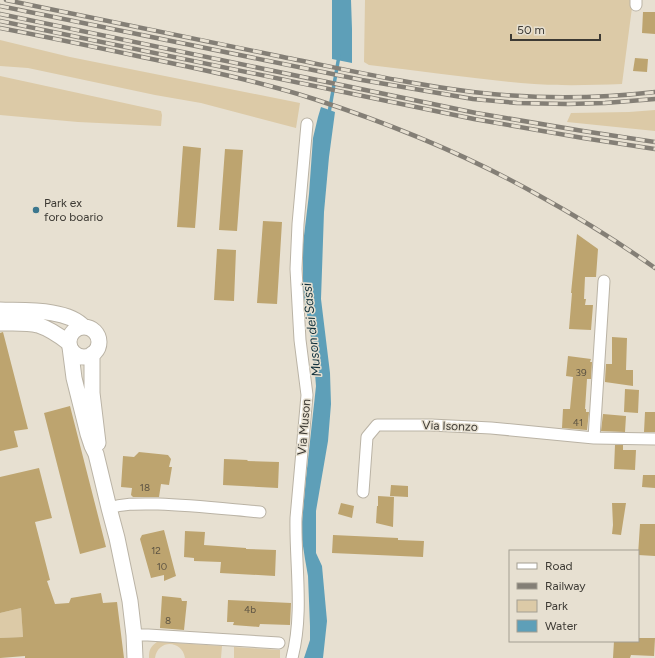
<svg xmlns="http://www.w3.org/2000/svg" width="655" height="658" viewBox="0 0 655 658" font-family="Figtree,sans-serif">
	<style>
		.green { fill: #dccaa7 }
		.water { fill: #5e9fb8 }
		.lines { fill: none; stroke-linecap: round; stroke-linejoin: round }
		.stream { stroke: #5e9fb8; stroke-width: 3.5 }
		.building { fill: #bda46f }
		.street-casing { stroke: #bab3a5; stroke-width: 13 }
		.secondary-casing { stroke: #bab3a5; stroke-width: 17 }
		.street { stroke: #fff; stroke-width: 11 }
		.secondary { stroke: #fff; stroke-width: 15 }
		.rail-casing { stroke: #847f76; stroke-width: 4.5 }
		.rail { stroke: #e7e0d1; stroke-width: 3; stroke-dasharray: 9; stroke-linecap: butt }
		.poi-dot { fill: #3b778e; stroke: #e7e0d1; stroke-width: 1.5 }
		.labels { text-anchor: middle; stroke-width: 3; stroke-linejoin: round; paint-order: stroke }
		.number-label { font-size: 10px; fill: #5d5443 }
		.poi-label { font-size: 12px; fill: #3d3a34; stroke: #e7e0d1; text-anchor: start }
		.street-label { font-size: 12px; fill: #3d3a34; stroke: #e7e0d1 }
		.water-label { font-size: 13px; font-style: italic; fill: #12323d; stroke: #e7e0d1 }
	</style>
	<rect width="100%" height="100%" fill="#e7e0d1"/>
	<path class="green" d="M365 0H633L622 84C593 85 563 86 534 84 479 80 424 71 369 65L364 62Z
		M0 40 70 57 300 103 296 128 201 103 155 95 28 68 0 66Z
		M0 76 161 111 162 115 161 126 78 122 0 115Z
		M655 110V131L567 122 571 113 629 112Z
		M21 608 23 637 0 638V613Z
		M157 642H162L222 646 221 658H185C182 640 158 639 155 658H149C149 650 150 647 157 642Z
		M234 647 280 650V658H234Z"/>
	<path class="water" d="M332 0H351L352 29V63L332 59Z
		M321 107 335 112 329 157 324 212 321 299 330 373 331 404 328 441 316 511V553L322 566 327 621 323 658H304L310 640V626L308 576 305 559 301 533 306 478 316 386 313 349 303 291V244L309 194 313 138 318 117Z"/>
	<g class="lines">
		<path class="stream" d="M329 113 339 56"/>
	</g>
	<path class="building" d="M643 12H655V34L642 33Z
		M635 58 648 59 647 72 633 71Z
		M183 146 201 148 195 228 177 227Z
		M225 149 243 150 237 231 219 230Z
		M263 221 282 222 277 304 257 303Z
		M577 234 598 249 596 277H585L584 299H586L585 305H593L591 330 569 329 572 293H571Z
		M217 249 236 250 234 301 214 300Z
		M3 332 28 429 14 431 18 447 0 451V333Z
		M612 337 627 338 626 370H633V386L605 382V381L606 364H612Z
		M568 356 591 359 590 362H592L591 379H587L585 409H586V412H589L587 430 562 428 563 409H570L573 377 566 376Z
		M625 389 639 390 638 413 624 412Z
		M70 406 106 547 80 554 44 413Z
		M645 412H655V432H644Z
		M603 414 626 416 625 432 601 431Z
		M615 445H623V450H636L635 470 614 469Z
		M139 452 168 455 171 459 169 467H172L169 485 161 484 159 497H133L131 495 132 488 121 487 123 456 134 457Z
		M224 459 248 460 247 461 279 462 278 488 223 485Z
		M39 468 52 518 35 522 50 580 47 581 55 604 69 603 71 598 101 593 103 603 117 602 124 658H25V656L0 658V638L23 637 21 608 0 613V477Z
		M643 475H655V488L642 487Z
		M391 485 408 486V497L390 496Z
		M378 496 394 497 393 527 376 523 377 506H378Z
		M341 503 354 506 352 518 338 514Z
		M612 503H626L621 535 612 534 613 525Z
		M640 524H655V556L638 555Z
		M164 530 176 576 164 581V575L151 578 140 539 142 535Z
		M185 531 205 532 204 545 246 548V549L276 550 275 576 220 573 221 562 194 561V558L184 557Z
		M333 535 398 538V540L424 541 423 557 332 553Z
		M162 596 181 598 182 601H187L184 630 160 628Z
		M228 600 291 603 290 625 260 624 259 627 233 625 234 622H227Z
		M638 638H655L654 656 631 655 630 658H613L614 641H638Z"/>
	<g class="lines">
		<g class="street-casing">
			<path id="street" d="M636 5V0
				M594 438 604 281
				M363 492 367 437 377 425H431L491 428 594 438 655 439
				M109 508C125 503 141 504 158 504 192 505 226 509 260 512
				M134 635H148L279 643
				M292 658C304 612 295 564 296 518L307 395 300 340 296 269 298 224 307 124"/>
		</g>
		<g class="secondary-casing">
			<path id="secondary" d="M0 310C24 311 67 308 84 327
				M0 323C11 323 28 322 38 325 50 329 60 336 69 343
				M69 342a15 15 0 1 1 30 0a15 15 0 1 1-30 0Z
				M70 347 74 378 88 434 92 446 96 454 109 508 117 538 130 601 134 635 135 658
				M92 354V393L98 443"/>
		</g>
		<use href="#street" class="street"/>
		<use href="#secondary" class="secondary"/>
		<g class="rail-casing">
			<path id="rail" d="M6 0C97 19 188 37 278 56 343 69 408 84 473 92 533 99 595 99 655 92
				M0 6 362 80 473 99 517 103 567 104 605 103 655 99
				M0 14 476 113 583 131 655 142
				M0 21 474 119 583 138 655 149
				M0 28C47 37 95 47 142 57 200 69 258 81 314 99 391 124 467 155 538 195 578 217 617 241 655 268"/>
		</g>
		<use href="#rail" class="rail"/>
	</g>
	<circle class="poi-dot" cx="36" cy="210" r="4"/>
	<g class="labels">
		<g class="number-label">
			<text x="581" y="376">39</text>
			<text x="578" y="426">41</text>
			<text x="145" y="491">18</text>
			<text x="156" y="554">12</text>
			<text x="162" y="570">10</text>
			<text x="250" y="613">4b</text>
			<text x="168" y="624">8</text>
		</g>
		<g class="poi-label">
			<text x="44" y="207">Park ex<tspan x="44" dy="14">foro boario</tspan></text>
		</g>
		<g class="street-label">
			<text transform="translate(450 426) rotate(2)" y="4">Via Isonzo</text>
			<text transform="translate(304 427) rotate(-85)" y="4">Via Muson</text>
		</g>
		<g class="water-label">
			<text transform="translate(311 330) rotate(-96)" y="5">Muson dei Sassi</text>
		</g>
	</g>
	<rect x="509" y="550" width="130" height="92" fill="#e7e0d1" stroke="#a39e92"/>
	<rect x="517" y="563" width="20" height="6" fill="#ffffff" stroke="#a39e92"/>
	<text x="545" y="570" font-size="12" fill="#3d3a34">Road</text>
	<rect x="517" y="583" width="20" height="6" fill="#847f76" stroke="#a39e92"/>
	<text x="545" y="590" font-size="12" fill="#3d3a34">Railway</text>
	<rect x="517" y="600" width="20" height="12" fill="#dccaa7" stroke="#a39e92"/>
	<text x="545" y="610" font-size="12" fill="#3d3a34">Park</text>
	<rect x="517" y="620" width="20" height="12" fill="#5e9fb8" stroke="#a39e92"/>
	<text x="545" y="630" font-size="12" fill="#3d3a34">Water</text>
	<path d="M511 34v6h89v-6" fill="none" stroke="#3d3a34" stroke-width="2"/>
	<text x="517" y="34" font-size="12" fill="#3d3a34" stroke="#e7e0d1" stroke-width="3" paint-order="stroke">50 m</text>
</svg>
